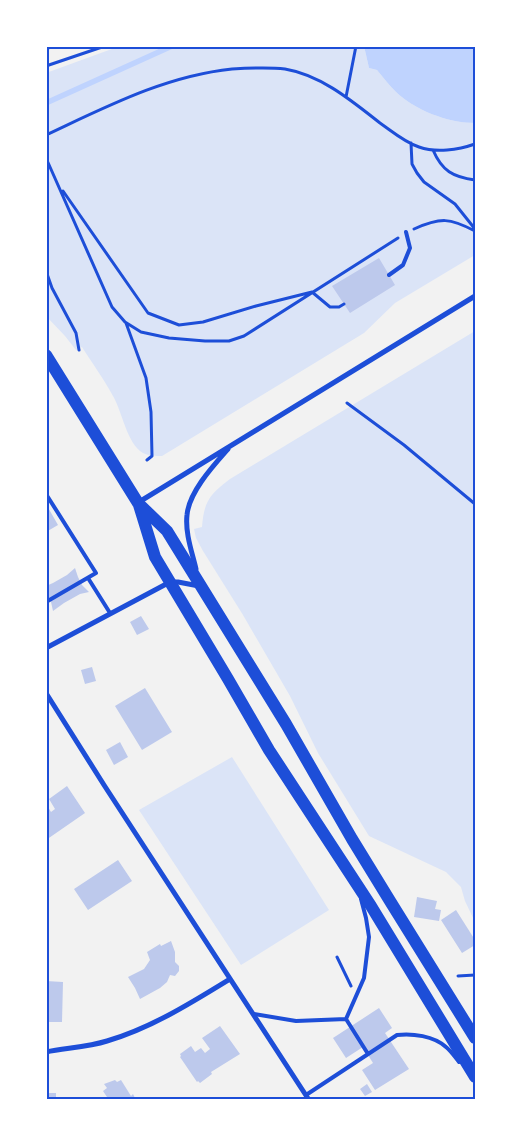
<svg xmlns="http://www.w3.org/2000/svg" width="521" height="1146" viewBox="0 0 521 1146" font-family="Raleway,sans-serif">
	<style>
		.green { fill: #dbe4f7 }
		.water { fill: #bfd3fe }
		.lines { fill: none; stroke-linecap: round; stroke-linejoin: round }
		.stream { stroke: #bfd3fe; stroke-width: 5.5 }
		.building { fill: #bdc9ec }
		.path { stroke: #1d4ed8; stroke-width: 3 }
		.service { stroke: #1d4ed8; stroke-width: 4 }
		.minor { stroke: #1d4ed8; stroke-width: 5 }
		.primary { stroke: #1d4ed8; stroke-width: 12 }
		.tram { stroke: #7290e2; stroke-width: 1 }
		.neatline { fill: none; stroke: #1d4ed8; stroke-width: 2 }
	</style>
	<rect width="100%" height="100%" fill="#f2f2f2"/>
	<path class="green" d="M120 46H364L369 68 377 70C383 77 389 85 395 91 414 110 448 123 475 123V255L395 303 364 333 162 456C156 456 149 456 143 453 127 444 122 411 113 396 104 379 92 363 82 347L76 350 65 336 46 316V73Z
		M475 331V922L465 901 461 887 446 872 369 836 318 753 290 696 243 615 203 551 196 538 194 529 202 527C204 501 210 494 230 479Z
		M232 757 329 910 241 965 139 810Z"/>
	<path class="water" d="M364 46H475V123C448 123 414 110 395 91 389 85 383 77 377 70L369 68Z"/>
	<g class="lines">
		<path class="stream" d="M46 103 172 46"/>
	</g>
	<path class="building" d="M379 258 395 285 350 313 332 286Z
		M46 504 58 525 46 532Z
		M75 568 78 577 82 585 89 592 80 594 64 603 53 611 51 602 46 594V586L53 583 67 575Z
		M141 616 149 629 137 635 130 622Z
		M92 667 96 681 85 684 81 670Z
		M145 688 172 732 142 750 115 706Z
		M120 742 128 757 114 765 106 750Z
		M67 786 85 813 46 840V808L48 807 51 812 55 809 49 799Z
		M118 860 132 881 88 910 74 889Z
		M417 897 437 901 435 909 441 910 439 921 414 917Z
		M456 910 475 940V945L462 953 441 920Z
		M171 941 175 952V962L179 966V971L175 976 170 975 167 982 160 988 140 999 135 988 128 977 144 969 150 960 147 952 160 944 161 946Z
		M46 981 63 982 62 1022H47Z
		M379 1008 392 1028 385 1033 409 1069 375 1090 362 1070 373 1063 363 1047 346 1058 333 1038Z
		M220 1026 240 1054 211 1072 212 1074 200 1083 198 1081 197 1082 180 1057 181 1056 180 1054 191 1046 195 1052 201 1048 205 1053 210 1049 202 1038Z
		M115 1080 117 1082 121 1080 131 1096 133 1094 136 1100H109L103 1091 107 1088 104 1084Z
		M367 1084 372 1092 365 1096 360 1089Z
		M46 1093H56V1100H46Z"/>
	<g class="lines">
		<path class="path" d="M46 66 105 46
			M346 97 356 46
			M46 135C106 107 165 76 232 69 249 68 268 67 285 69 321 75 352 101 380 123 393 132 404 142 419 147 436 153 458 150 475 144
			M411 143 412 164 417 173 424 182 455 204 475 229
			M433 150C442 171 453 177 475 180
			M46 158 112 307 125 322 141 332 169 338 205 341H229L244 336 398 238
			M63 191 148 313 179 325 203 322 256 306 312 292 330 307H339L344 304
			M414 229C441 217 450 218 475 231
			M46 271 52 288 76 333 79 350
			M126 323 146 378 151 412 152 456 147 460
			M347 403 404 445 475 504
			M337 957 351 986
			M458 976 475 975"/>
		<path class="service" d="M389 275 403 265 410 248 406 232
			M46 494 96 573 46 602
			M88 578 110 613
			M254 1014 296 1021 346 1019
			M346 1019 364 978 369 937 366 918 361 899
			M346 1019 368 1054
			M306 1095 397 1035C412 1033 434 1036 446 1047 451 1051 455 1057 459 1062"/>
		<path class="minor" d="M139 502 475 296
			M196 569C192 552 185 533 187 515 189 492 213 466 228 449
			M46 648 170 582H178L199 586
			M46 693 104 785 309 1100
			M46 1052C66 1048 88 1047 107 1041 151 1028 191 1003 230 979"/>
		<path class="primary" d="M46 355 138 503 167 531 286 724 352 839 390 901 475 1038
			M139 505 155 557 228 679 269 750 371 906 475 1077"/>
		<path class="tram" d="M46 50 57 46"/>
	</g>
	<rect width="521" height="1146" fill="none" stroke="#ffffff" stroke-width="95"/>
	<rect x="48" y="48" width="426" height="1050" class="neatline"/>
</svg>
